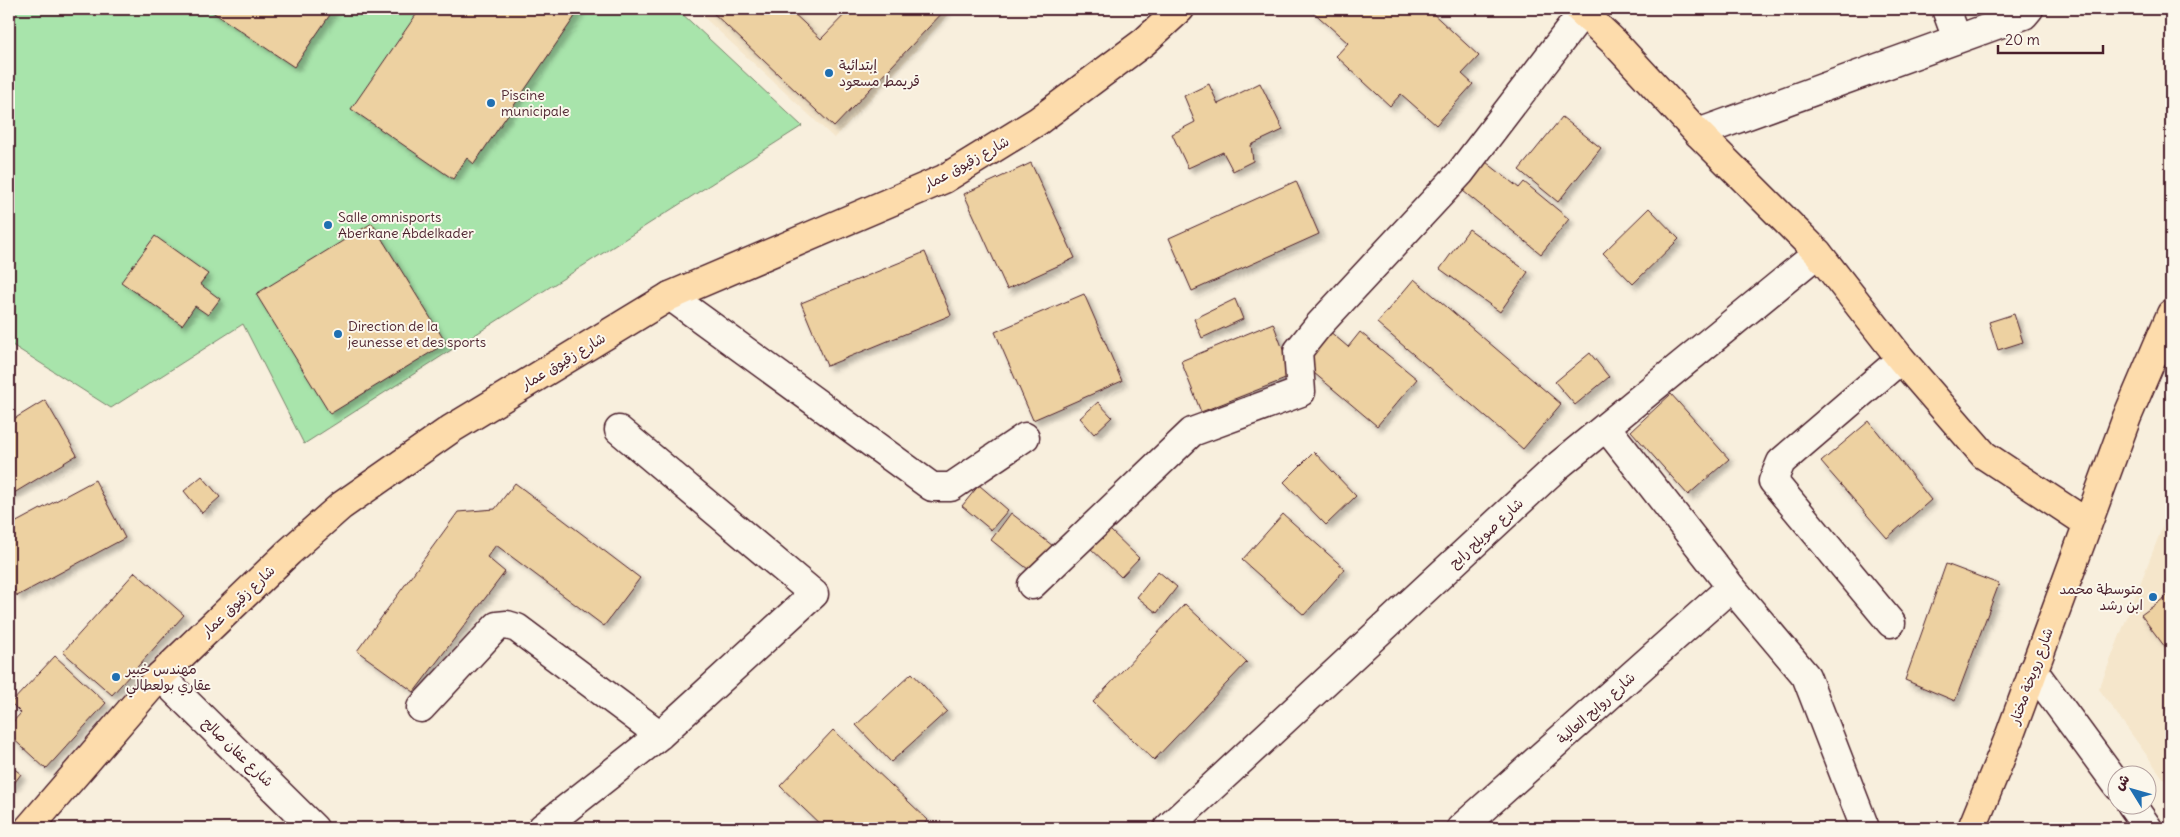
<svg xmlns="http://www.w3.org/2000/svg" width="2180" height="837" viewBox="0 0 2180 837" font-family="Delius,'Playpen Sans Arabic',sans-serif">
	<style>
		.built { fill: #f5e6cb }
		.green { fill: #a8e4ab; stroke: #79826b }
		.building { fill: #edd1a1; stroke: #4a1f2b; filter: url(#shadow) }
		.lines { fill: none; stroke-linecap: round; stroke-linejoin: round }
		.minor-casing { stroke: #4a1f2b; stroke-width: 31 }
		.major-casing { stroke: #4a1f2b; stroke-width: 31 }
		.minor { stroke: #fbf7ec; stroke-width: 28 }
		.major { stroke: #fddcac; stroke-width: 28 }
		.poi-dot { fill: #1f6fb2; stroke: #fbf7ec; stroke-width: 2 }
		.labels { text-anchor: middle; stroke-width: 4; stroke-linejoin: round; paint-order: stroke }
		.poi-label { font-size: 14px; fill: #4a1f2b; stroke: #fbf7ec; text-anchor: start }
		.street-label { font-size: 14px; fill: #4a1f2b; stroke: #fbf7ec }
	</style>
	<defs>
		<filter id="shadow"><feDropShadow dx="4.5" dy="4.5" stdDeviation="2.5" flood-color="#0004"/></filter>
	</defs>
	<rect width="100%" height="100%" fill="#f8efdd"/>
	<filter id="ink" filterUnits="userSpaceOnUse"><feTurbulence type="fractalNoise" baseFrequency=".02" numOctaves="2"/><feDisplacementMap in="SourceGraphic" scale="10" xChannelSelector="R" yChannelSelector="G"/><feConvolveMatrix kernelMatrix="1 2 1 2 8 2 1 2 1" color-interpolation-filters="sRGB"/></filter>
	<g filter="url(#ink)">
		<path class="built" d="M695 9H954L834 138Z
			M2171 464V789L2099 689 2171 505 2168 468Z"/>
		<path class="green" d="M9 9H677L802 126 304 444 243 324 111 408 9 343Z"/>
		<path class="building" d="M208 9H334L294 67Z
			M420 9H580L474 164 467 158 453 179 351 109Z
			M709 9H789L821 39 850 9H946L834 127Z
			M1310 9H1428L1479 56 1462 74 1473 84 1436 125 1401 94 1390 106 1336 56 1348 43Z
			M1260 83 1283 130 1251 145 1253 161 1233 171 1223 152 1188 168 1172 134 1195 122 1184 96 1209 84 1218 104Z
			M1562 117 1601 148 1558 202 1519 170Z
			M1486 162 1519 188 1524 182 1569 219 1541 254 1463 191Z
			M1031 163 1075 258 1007 289 964 194Z
			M1296 181 1319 234 1192 291 1169 238Z
			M1649 208 1679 239 1633 284 1603 253Z
			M372 223 446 343 330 414 256 294Z
			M1469 229 1528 272 1500 312 1440 269Z
			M155 236 208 274 200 284 220 299 208 315 195 306 182 325 121 282Z
			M925 252 951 315 827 366 801 303Z
			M1414 279 1561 404 1523 449 1377 323Z
			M1084 294 1122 381 1033 420 995 332Z
			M1235 299 1243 319 1202 338 1194 319Z
			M2014 314 2023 342 1998 350 1989 322Z
			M1273 323 1293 376 1201 412 1181 361Z
			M1328 330 1348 347 1360 332 1417 379 1377 426 1301 362Z
			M1590 353 1609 377 1575 405 1555 382Z
			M1671 394 1729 459 1688 495 1631 431Z
			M45 400 77 455 9 496V422Z
			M1098 402 1112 417 1094 434 1080 418Z
			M1869 421 1931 500 1887 538 1821 462Z
			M1314 452 1356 496 1326 525 1284 482Z
			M202 476 220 497 202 513 184 491Z
			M95 480 125 538 17 596 9 580V526Z
			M515 483 640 578 604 626 496 545 487 557 505 572 414 692 357 651 458 512 495 509Z
			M979 485 1008 510 991 530 962 506Z
			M1011 513 1053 546 1033 573 991 540Z
			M1283 514 1345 569 1304 615 1242 560Z
			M1108 528 1139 558 1121 577 1090 548Z
			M1946 564 1999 584 1955 701 1905 680Z
			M1158 571 1177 587 1157 613 1137 597Z
			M135 572 184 615 112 695 63 652Z
			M2171 593V655L2141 615Z
			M1185 604 1247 662 1154 760 1093 702Z
			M55 656 106 703 46 769 9 735V726L21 713 11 703Z
			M912 673 947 711 891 762 856 725Z
			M833 730 928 820 920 828H824L780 786Z
			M9 765 21 774 9 790Z"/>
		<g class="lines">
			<g class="minor-casing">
				<path id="minor" d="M1946 9 1957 39
					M1698 133 2024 15 2029 9
					M670 296 932 487H951L1025 437
					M1606 427 1731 587 1806 676 1865 828
					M1032 585 1192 432 1301 392 1298 351 1318 326 1460 173 1583 12
					M1891 623 1773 481 1781 462 1901 359
					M2033 670 2118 786
					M160 676 314 828
					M421 708 497 626 507 625 517 628 660 735
					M2131 804 2148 828
					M542 828 660 735 814 594 619 430
					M1168 828 1559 465 1818 253
					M1461 828 1731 587"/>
			</g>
			<g class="major-casing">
				<path id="major" d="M1579 9 1614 42 1698 133 1818 253 1901 359 1984 455 2087 523
					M29 828 160 676 289 552 341 506 451 429 670 296 944 179 1038 121 1144 42 1180 9
					M1972 828 2008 740 2127 417 2171 314"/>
			</g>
			<use href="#minor" class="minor"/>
			<use href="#major" class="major"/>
		</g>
	</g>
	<g class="poi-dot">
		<circle cx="829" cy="73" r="5"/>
		<circle cx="491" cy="103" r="5"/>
		<circle cx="328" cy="225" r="5"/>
		<circle cx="338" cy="334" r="5"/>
		<circle cx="2153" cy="597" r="5"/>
		<circle cx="116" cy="677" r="5"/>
	</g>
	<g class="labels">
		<g class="poi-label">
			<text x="839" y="70">إبتدائية<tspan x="839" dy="16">قريمط مسعود</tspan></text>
			<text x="501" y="100">Piscine<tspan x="501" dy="16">municipale</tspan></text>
			<text x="338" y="222">Salle omnisports<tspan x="338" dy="16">Aberkane Abdelkader</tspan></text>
			<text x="348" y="331">Direction de la<tspan x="348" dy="16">jeunesse et des sports</tspan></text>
			<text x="2143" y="594" text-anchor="end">متوسطة محمد<tspan x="2143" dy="16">ابن رشد</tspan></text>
			<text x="126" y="674">مهندس خبير<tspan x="126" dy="16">عقاري بولعطالي</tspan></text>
		</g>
		<g class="street-label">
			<text transform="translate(966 163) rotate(-29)" y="5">شارع زقيوق عمار</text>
			<text transform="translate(563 361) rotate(-31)" y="5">شارع زقيوق عمار</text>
			<text transform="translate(1486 533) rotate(-43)" y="5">شارع صويلح رابح</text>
			<text transform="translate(238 601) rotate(-44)" y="5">شارع زقيوق عمار</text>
			<text transform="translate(2031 676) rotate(-70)" y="5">شارع رويخة مختار</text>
			<text transform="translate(1596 708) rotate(-42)" y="5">شارع روابح العالية</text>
			<text transform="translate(238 752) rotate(44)" y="5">شارع عفان صالح</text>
		</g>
	</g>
	<rect width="2180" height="837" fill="none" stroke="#fbf7ec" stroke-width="30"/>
	<rect x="15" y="15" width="2150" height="807" fill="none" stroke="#4a1f2b" stroke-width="2" filter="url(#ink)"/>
	<g transform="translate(2132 790) rotate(307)"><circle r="24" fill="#fbf7ec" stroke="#b4a19f"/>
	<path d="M0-4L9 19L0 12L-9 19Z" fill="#1f6fb2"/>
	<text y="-8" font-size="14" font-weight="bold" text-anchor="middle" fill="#4a1f2b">ش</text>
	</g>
	<path d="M1998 45v8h105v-8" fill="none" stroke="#4a1f2b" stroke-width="2.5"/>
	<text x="2005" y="45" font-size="15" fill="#4a1f2b" stroke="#fbf7ec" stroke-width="4" paint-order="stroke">20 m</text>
</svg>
